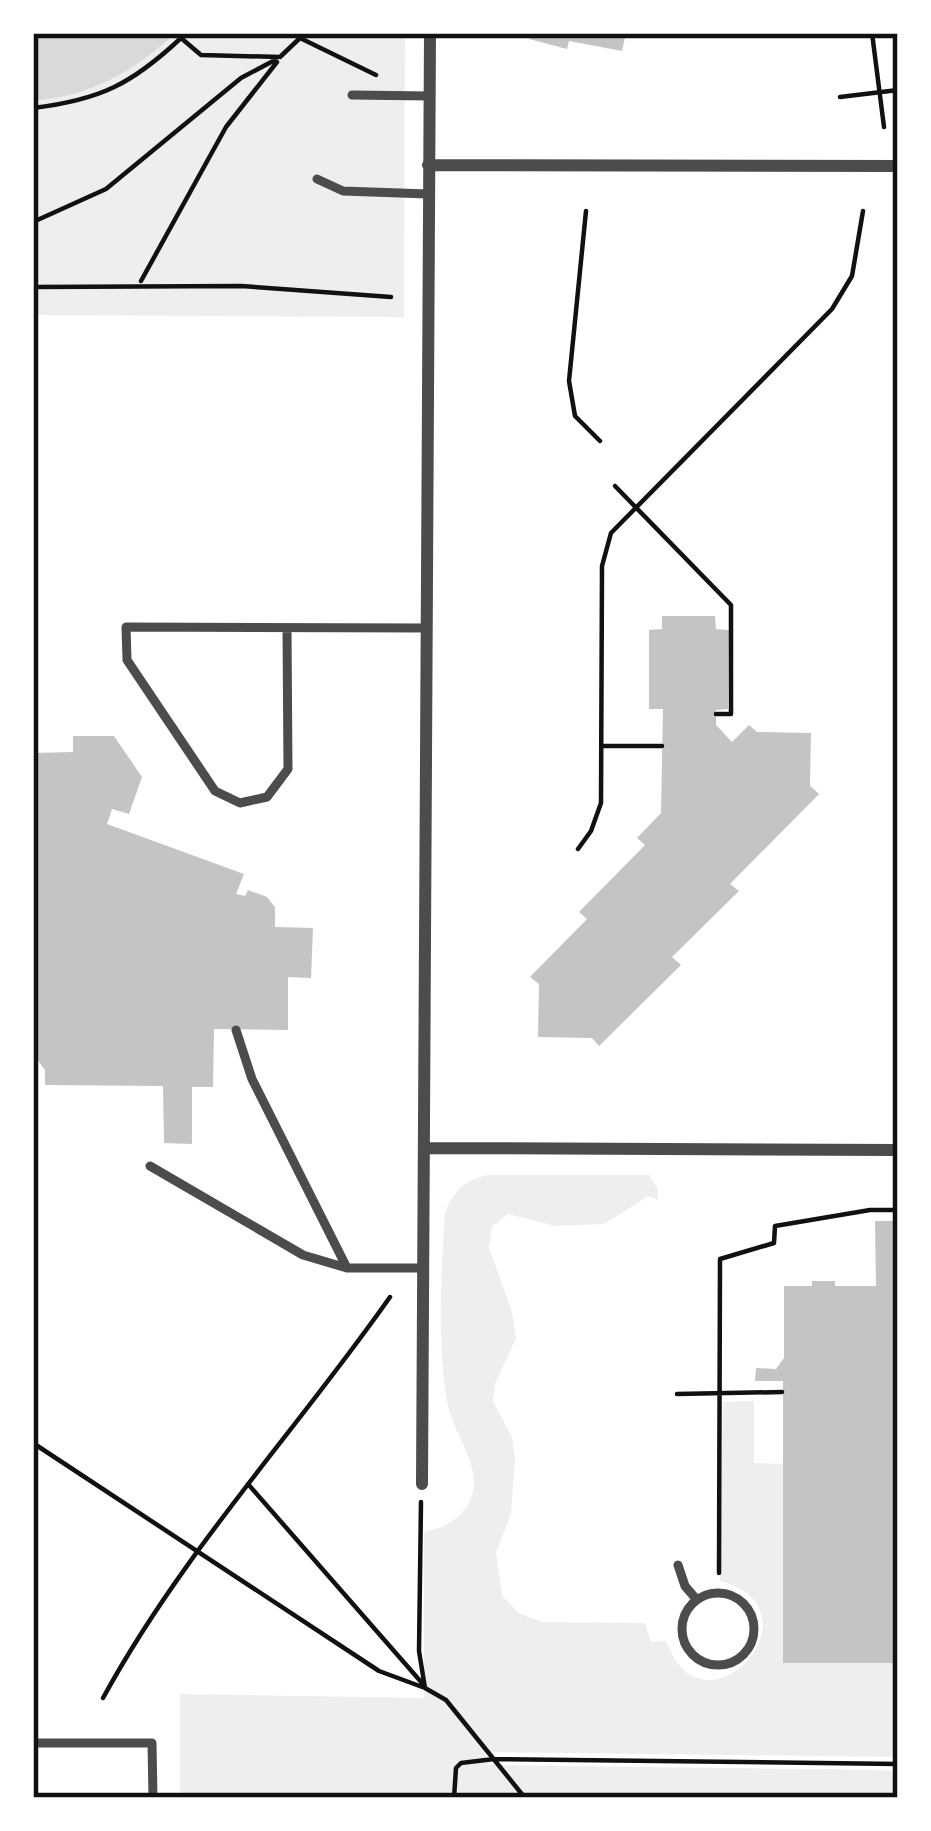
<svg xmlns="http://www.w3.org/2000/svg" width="931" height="1831" viewBox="0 0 931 1831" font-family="'Golos Text',sans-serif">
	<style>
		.green { fill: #eee }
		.water { fill: #d9d9d9 }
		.building { fill: #c4c4c4 }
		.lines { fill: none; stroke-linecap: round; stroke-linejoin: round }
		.path { stroke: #111; stroke-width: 4.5 }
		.service { stroke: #4c4c4c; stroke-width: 9 }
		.minor { stroke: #4c4c4c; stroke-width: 12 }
		.neatline { fill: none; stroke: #111; stroke-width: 4.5 }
	</style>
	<rect width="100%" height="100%" fill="#fff"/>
	<path class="green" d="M33 33H405L404 317 33 315Z
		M489 1175H649L658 1189V1200L648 1196 604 1224 555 1226 508 1214 492 1227 489 1248 512 1312 516 1338 495 1384 493 1401 512 1438 515 1458 511 1514 496 1552 502 1596 520 1614 542 1622 645 1623 651 1642 666 1641C704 1746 827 1609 720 1581L723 1402 754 1401V1463L783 1464 898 1663V1757L484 1752 489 1765 882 1770 898 1772V1798H180V1694L424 1698V1532C448 1528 472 1512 474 1485 475 1459 454 1432 448 1406 437 1352 441 1268 445 1212 454 1190 466 1179 489 1175Z"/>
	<path class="water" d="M33 33H175C138 69 86 99 33 100Z"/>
	<path class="building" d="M531 33H626L622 51 569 41 567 49 529 39Z
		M662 616H715L716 629 729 630 728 709 716 710V725L732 742 749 725 757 732 811 733 810 786 819 794 730 884 739 891 672 957 681 965 599 1046 592 1038 538 1037 539 984 530 977 587 919 579 912 645 845 637 838 661 813 663 709H649V630L662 629Z
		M73 736H114L142 777 129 814 112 809 107 824 244 874 236 894 245 896 248 890 267 897 275 907V927L313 928 311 978 288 977V1030L214 1029 213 1087H192V1144L164 1143 163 1086 45 1085V1070L33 1054V753L73 752Z
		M875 1221H898V1663H783V1381H755L756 1368 776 1369 784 1358V1286H812V1281H835V1286H876Z"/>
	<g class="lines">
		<path class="path" d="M302 33 300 38 376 75
			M872 33 884 127
			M840 97 898 90
			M33 108C100 100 132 84 181 38L201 55 280 57 300 38
			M586 211 569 381 575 416 600 441
			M33 222 106 189 241 78 275 60
			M141 281 226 127 277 62
			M33 287 241 286 391 297
			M615 486 731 605V714H716
			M603 746H662
			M578 849 591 831 601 803 602 566 611 533 832 309 852 276 863 211
			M677 1394 782 1392
			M33 1443 379 1671 425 1688
			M248 1484 422 1683
			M421 1502 419 1651 425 1688 446 1700 525 1798
			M719 1573 720 1259 774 1243 775 1226 870 1210H898
			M103 1698C182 1553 296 1431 390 1297
			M454 1798 456 1768 461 1763 494 1759 898 1764"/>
		<path class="service" d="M352 95 430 96
			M317 179 343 191 428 194
			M287 628 288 769 267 797 240 803 215 791 127 660 126 627 425 628
			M236 1030 252 1079 347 1268
			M150 1166 303 1255 347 1268H424
			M678 1565 685 1586 697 1600
			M682 1629a36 36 0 1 1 72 0a36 36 0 1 1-72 0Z
			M33 1743H152L153 1798"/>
		<path class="minor" d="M428 165 898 166
			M425 1148 898 1150
			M422 1484 430 33"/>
	</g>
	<rect width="931" height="1831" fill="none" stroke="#ffffff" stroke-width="72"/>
	<rect x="36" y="36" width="859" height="1759" class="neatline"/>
</svg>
